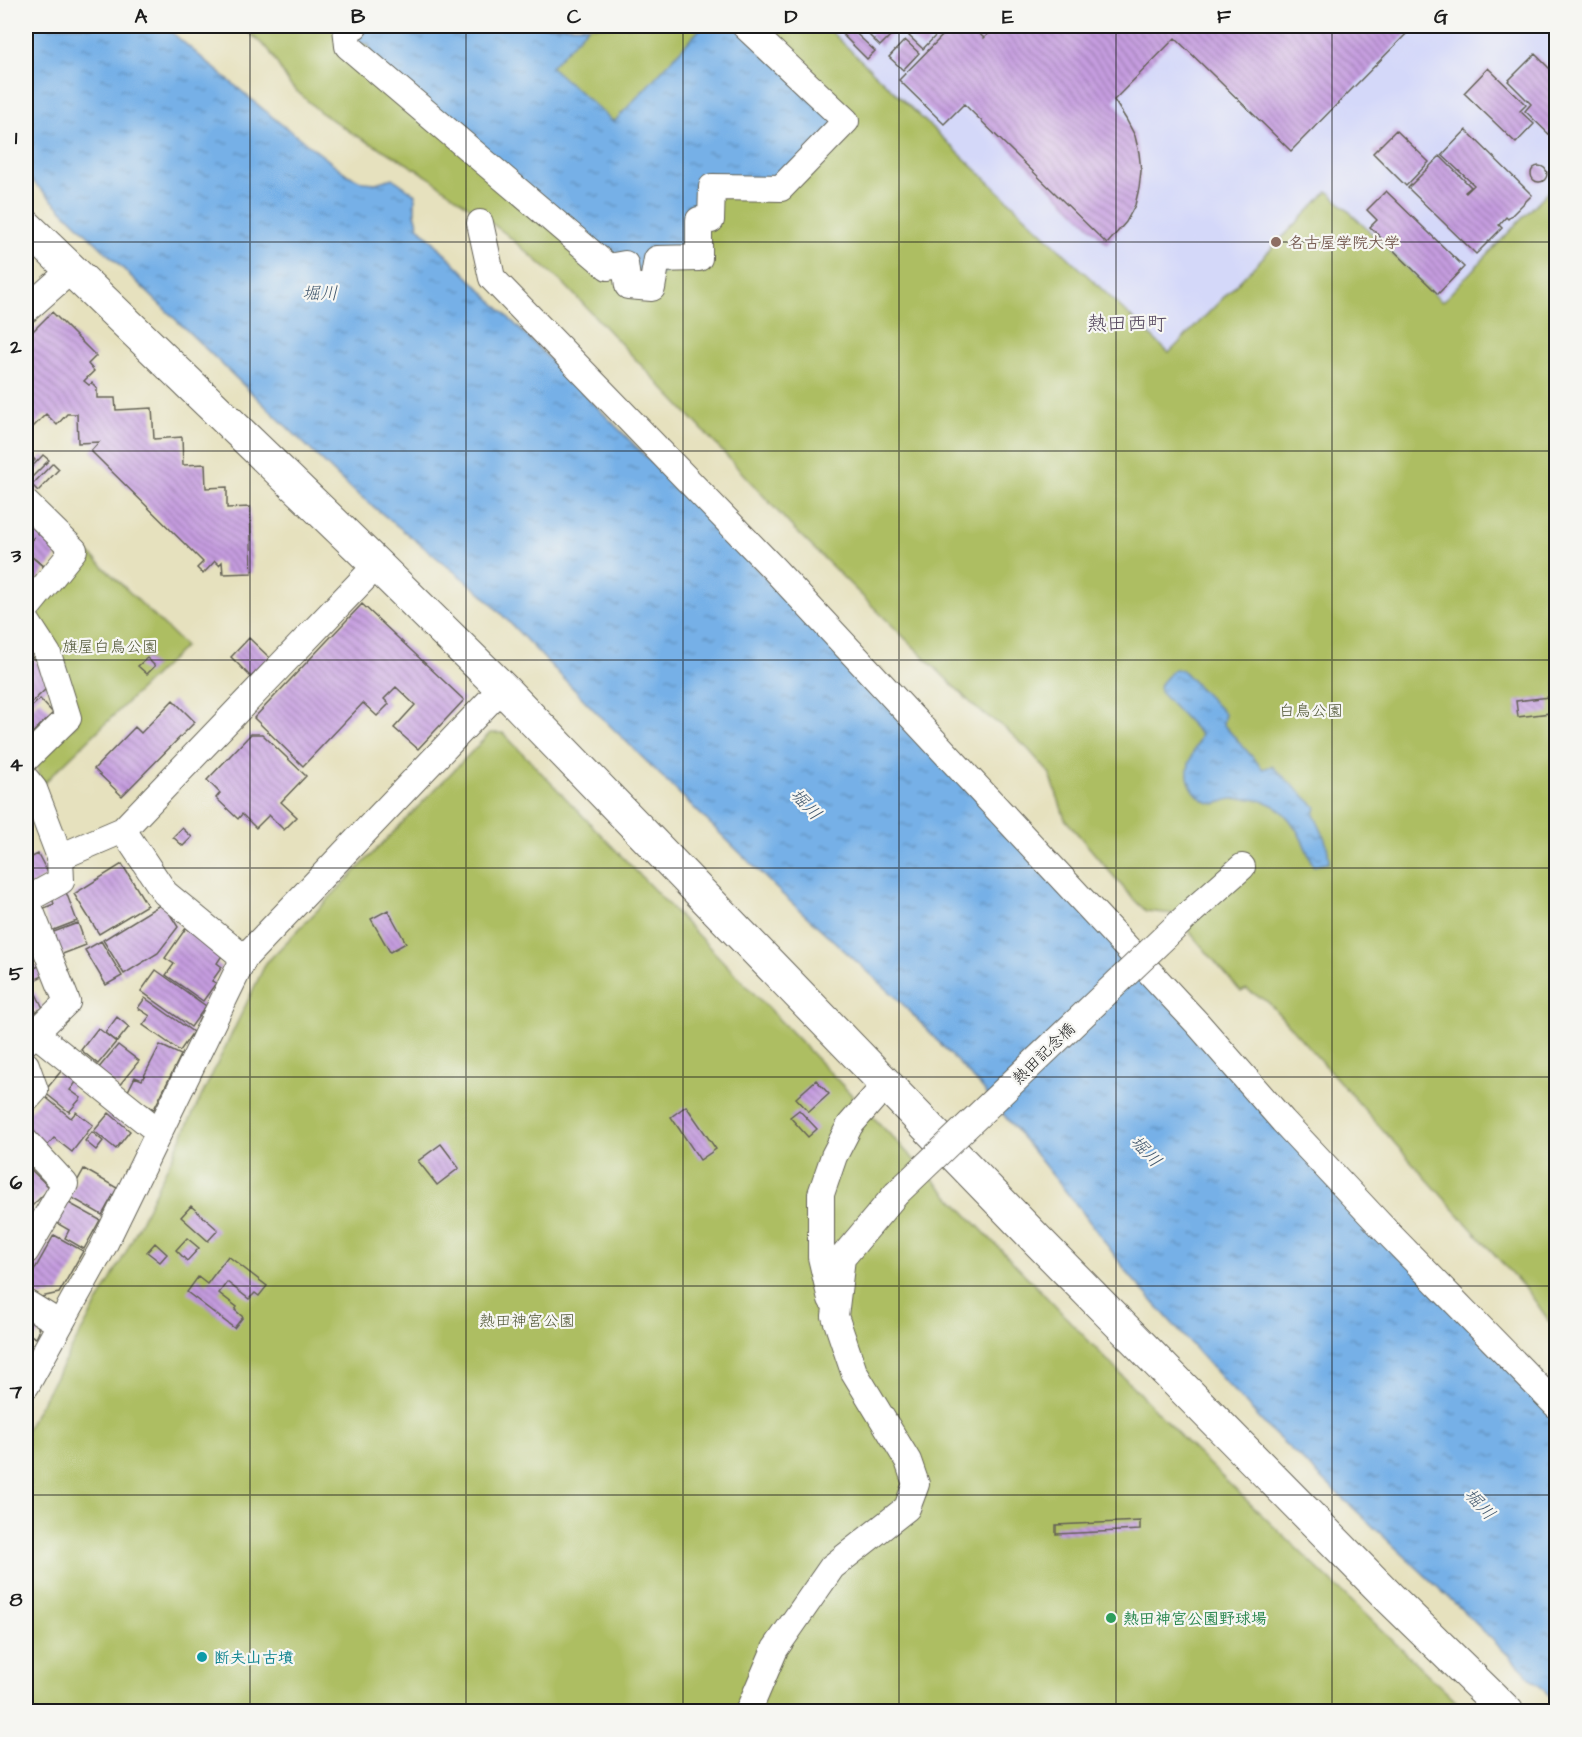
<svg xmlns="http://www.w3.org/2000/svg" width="1582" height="1737" viewBox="0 0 1582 1737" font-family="'Architects Daughter','Klee One',sans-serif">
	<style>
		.built { fill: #d4d8f9 }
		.park { fill: #adbe62; stroke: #646d3f; stroke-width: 1.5 }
		.water { fill: url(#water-ripples); stroke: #496682; stroke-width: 1.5 }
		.building { fill: url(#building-back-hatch) }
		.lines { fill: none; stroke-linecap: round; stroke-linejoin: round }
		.street-casing { stroke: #636155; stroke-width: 28 }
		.secondary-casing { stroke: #636155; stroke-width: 35 }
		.street { stroke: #fff; stroke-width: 26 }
		.secondary { stroke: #fff; stroke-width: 33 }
		.street-bridge-casing { stroke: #636155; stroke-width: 28; stroke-linecap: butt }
		.street-bridge { stroke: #fff; stroke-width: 26 }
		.grid { fill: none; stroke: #1c1c1c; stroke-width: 1.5; stroke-opacity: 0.55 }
		.education-dot { fill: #8d6e63; stroke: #f6f6f2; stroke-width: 2 }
		.leisure-dot { fill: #2e9e5b; stroke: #f6f6f2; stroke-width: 2 }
		.culture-dot { fill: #0f9aa8; stroke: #f6f6f2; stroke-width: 2 }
		.labels { text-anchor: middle; stroke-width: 4.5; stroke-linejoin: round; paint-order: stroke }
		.education-label { font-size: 16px; font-weight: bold; fill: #785e54; stroke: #f6f6f2; text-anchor: start }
		.park-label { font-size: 16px; fill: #4f5534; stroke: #f6f6f2 }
		.street-label { font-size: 16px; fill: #1c1c1c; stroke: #f6f6f2 }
		.leisure-label { font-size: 16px; font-weight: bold; fill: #27864d; stroke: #f6f6f2; text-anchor: start }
		.culture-label { font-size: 16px; font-weight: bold; fill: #0d838f; stroke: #f6f6f2; text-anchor: start }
		.water-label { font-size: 18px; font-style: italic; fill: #40576d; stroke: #f6f6f2 }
		.quarter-label { font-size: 20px; fill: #574960; stroke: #f6f6f2 }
		.neatline { fill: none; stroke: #1c1c1c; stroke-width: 2 }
		.grid-label { font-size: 20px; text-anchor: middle; font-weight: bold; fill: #1c1c1c }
	</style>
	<defs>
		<pattern id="water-ripples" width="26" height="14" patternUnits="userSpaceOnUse" patternTransform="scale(1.5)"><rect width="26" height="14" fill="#76b0e7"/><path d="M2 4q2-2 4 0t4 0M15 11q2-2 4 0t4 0" fill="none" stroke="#608eba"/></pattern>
		<pattern id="building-back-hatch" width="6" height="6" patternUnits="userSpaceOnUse" patternTransform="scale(1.5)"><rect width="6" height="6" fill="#c59cdf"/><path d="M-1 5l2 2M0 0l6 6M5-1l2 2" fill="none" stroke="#9f7eb4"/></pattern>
	</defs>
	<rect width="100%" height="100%" fill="#f6f6f2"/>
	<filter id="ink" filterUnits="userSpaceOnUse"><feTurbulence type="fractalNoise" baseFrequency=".0167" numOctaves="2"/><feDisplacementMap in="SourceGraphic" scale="12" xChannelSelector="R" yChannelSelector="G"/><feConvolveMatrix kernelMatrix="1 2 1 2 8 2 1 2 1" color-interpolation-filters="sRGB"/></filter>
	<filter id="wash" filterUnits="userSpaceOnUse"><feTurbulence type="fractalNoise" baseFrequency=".008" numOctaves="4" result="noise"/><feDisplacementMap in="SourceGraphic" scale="24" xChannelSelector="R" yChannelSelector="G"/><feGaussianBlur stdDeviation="1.35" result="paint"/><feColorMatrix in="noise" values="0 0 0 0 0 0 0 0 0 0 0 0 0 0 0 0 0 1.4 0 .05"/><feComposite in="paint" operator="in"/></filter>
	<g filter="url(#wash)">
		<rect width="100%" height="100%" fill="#e6e1be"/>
		<path class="built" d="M825 26H1556V183L1284 466 1149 333Z"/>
		<path class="park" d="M241 26H825L1169 353 1328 191 1442 302 1556 183V1331L1530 1294 1268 1002 1246 989 1241 992 1174 914 1146 911 1133 899 1065 819 1050 774 1028 749 1006 729 976 708 793 528 698 425 566 286 506 234 430 178 398 158 355 135 320 112 290 85 269 50Z
			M86 550 185 646 42 785 36 762 78 722 36 620V611Z
			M490 733H503L1191 1447 1466 1711 26 1712V1430L125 1254 266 963Z"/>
		<path class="water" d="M26 26H164L276 120 348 175 363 182 376 183 392 178 415 194V213L419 227 849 662 1556 1414V1702L1462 1610 1268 1428 1215 1371 1130 1276 1080 1209 982 1088 898 999 782 894 593 709 482 594 349 487 26 175Z
			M369 26H589L551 67 614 122 701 28 699 26H737L838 121 780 182H706L693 254 649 282 609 262 371 57 369 44 354 43 353 32 369 30Z
			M1174 669 1182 670 1225 714 1223 724 1263 769 1272 766 1316 807 1314 815C1322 831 1329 844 1329 863L1313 866C1304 843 1293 813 1268 803 1257 798 1243 798 1231 799 1225 800 1219 804 1214 804 1199 802 1186 784 1188 770 1189 757 1196 747 1201 735L1160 692 1159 686Z"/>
		<g id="blocks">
			<path class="building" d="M848 26 875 51 867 59 841 33Z
				M879 26H900L880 46 869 35Z
				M919 26H933L939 32 923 49 909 36Z
				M952 26H971L984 38 997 26H1414L1291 151 1175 38 1114 100 1126 119 1135 136 1139 153 1141 171 1139 188 1135 205 1126 222 1107 244 964 104 944 124 899 80Z
				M905 40 919 53 903 70 889 57Z
				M1535 54 1556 75V141L1525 111 1531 104 1508 81Z
				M1488 68 1526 105 1520 111 1534 124 1516 143 1464 93Z
				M1396 130 1429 162 1406 186 1373 153Z
				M1466 130 1532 195 1508 219 1506 217 1499 225 1502 228 1476 254 1408 188 1440 156 1471 187 1465 192 1466 193 1474 185 1442 155Z
				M1531 174a8 8 0 1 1 16 0a8 8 0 1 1-16 0Z
				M1386 191 1464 267 1438 294 1370 227 1377 220 1367 210Z
				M52 312 96 356 88 364 94 371 84 381 89 385 92 383 97 388V398H115L116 410 152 408 154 439 182 437 183 465 205 464 206 488 227 487V508L250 507 252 573 223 574 222 562 219 565 215 561 203 574 197 568 203 562 91 451 99 442 78 443 77 414H67L57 425 46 414 26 434V338Z
				M26 451 35 460 26 469Z
				M43 455 49 460 27 482 26 480V473Z
				M53 463 59 469 38 491 32 485Z
				M26 521 53 543 56 557 47 568 27 553 46 569 26 595V549L34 537 30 541 26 538Z
				M362 604 464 700 418 749 394 728 415 705 396 687 384 699 389 704 377 716 363 703 303 766 254 718Z
				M249 638 270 658 251 677 231 657Z
				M32 657 40 665 48 687 26 708V664Z
				M147 658 155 666 147 674 138 666Z
				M1549 697 1550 713 1518 717 1516 701Z
				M40 699 53 713 26 739V712Z
				M173 700 195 722 122 796 94 769 135 727 141 733Z
				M251 734H262L306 776 281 802 297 817 284 830 269 815 256 828 242 814 238 819 216 798 220 793 207 780Z
				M182 828 192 837 183 846 173 837Z
				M38 854 49 875 26 888V860Z
				M122 864 147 905 99 934 74 894Z
				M66 892 77 921 51 931 42 909 54 904 52 898Z
				M163 903 178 927 158 953 124 974 103 940Z
				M388 910 406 943 390 952 371 919Z
				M78 923 86 945 60 955 51 933Z
				M186 928 223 954 217 963 222 967 212 981 216 983 203 1001 166 975 174 964 165 958Z
				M101 941 122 976 106 985 85 950Z
				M43 964 47 974 26 984V972Z
				M156 970 206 1006 191 1027 141 991Z
				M35 992 43 1008 35 1012 27 996Z
				M145 998 193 1032 180 1051 143 1025 150 1016 138 1008Z
				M26 1001 36 1020 26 1025Z
				M117 1017 129 1027 117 1042 105 1033Z
				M98 1028 116 1042 98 1064 81 1050Z
				M118 1045 139 1061 118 1087 97 1070Z
				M160 1045 181 1055 154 1109 126 1095 135 1077 142 1080Z
				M62 1070 77 1081 70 1090 81 1098 69 1112 44 1092Z
				M816 1080 829 1094 809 1112 796 1098Z
				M43 1095 71 1118 76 1112 93 1125 72 1152 54 1138 46 1147 27 1132 26 1116Z
				M686 1106 716 1149 700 1160 671 1117Z
				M799 1110 817 1129 808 1137 790 1117Z
				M109 1113 130 1131 116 1149 94 1131Z
				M92 1132 103 1141 96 1150 85 1141Z
				M441 1144 459 1168 437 1185 418 1161Z
				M26 1165 50 1188 32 1206 26 1199Z
				M84 1169 117 1188 102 1215 69 1196Z
				M67 1202 100 1220 84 1249 65 1238 69 1230 55 1222Z
				M26 1204 36 1214 26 1224Z
				M191 1206 218 1230 208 1241 181 1217Z
				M54 1235 83 1251 59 1293 41 1297 26 1289V1285Z
				M187 1238 199 1248 187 1261 176 1250Z
				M155 1243 167 1254 160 1262 147 1252Z
				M228 1256 267 1286 259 1296 255 1293 249 1299 227 1282 219 1293 237 1307 235 1310 243 1317 234 1328 187 1292 198 1277 207 1284Z
				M26 1315 37 1322 39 1332 36 1338 26 1333Z
				M1140 1521V1530L1056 1534V1525Z"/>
		</g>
	</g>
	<g filter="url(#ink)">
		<use href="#blocks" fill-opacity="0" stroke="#636155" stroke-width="1.5"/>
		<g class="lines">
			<g class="street-casing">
				<path id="street" d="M355 26 346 27 348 46 608 267 625 264 628 286 652 288 657 259 699 258V220H711L712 187 781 188 846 121 745 26
					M480 223 492 278 773 568 1198 1024 1283 1121 1386 1231 1556 1405
					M26 310 71 270
					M26 503 74 550 26 609
					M26 620 48 654 68 718 26 759
					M26 779 34 789 60 857 123 830 377 565
					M123 830 165 893 244 958
					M26 900 61 881 60 857
					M1191 912 1242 867
					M35 1033 159 1132
					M26 1042 67 1002 26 899
					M26 1065 35 1090 26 1100
					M26 1142 65 1184 26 1251
					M831 1299 821 1257V1194L834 1156 850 1125 886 1084
					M26 1303 60 1324
					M26 1386 103 1247 244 958 502 688
					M748 1712 775 1649 832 1567 907 1508 916 1484 908 1461 854 1372 835 1316 842 1258 896 1194"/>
			</g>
			<g class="secondary-casing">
				<path id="secondary" d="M26 226 377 565 502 688 1041 1244 1390 1598 1507 1712"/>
			</g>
			<use href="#street" class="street"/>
			<use href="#secondary" class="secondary"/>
			<g class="street-bridge-casing">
				<path id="street-bridge" d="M896 1194 1191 912"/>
			</g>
			<use href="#street-bridge" class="street-bridge"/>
		</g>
	</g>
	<path class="grid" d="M250 26V1712M466 26V1712M683 26V1712M899 26V1712M1116 26V1712M1332 26V1712M26 242H1556M26 451H1556M26 660H1556M26 868H1556M26 1077H1556M26 1286H1556M26 1495H1556"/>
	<circle class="education-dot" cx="1276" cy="242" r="6"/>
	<circle class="leisure-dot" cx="1111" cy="1618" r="6"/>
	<circle class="culture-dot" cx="202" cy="1657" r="6"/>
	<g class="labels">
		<g class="education-label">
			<text x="1288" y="248">名古屋学院大学</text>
		</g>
		<g class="park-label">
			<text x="110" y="652">旗屋白鳥公園</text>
			<text x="1311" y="716">白鳥公園</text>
			<text x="527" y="1326">熱田神宮公園</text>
		</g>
		<g class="street-label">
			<text transform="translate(1043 1053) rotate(-44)" y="6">熱田記念橋</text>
		</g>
		<g class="leisure-label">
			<text x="1123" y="1624">熱田神宮公園野球場</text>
		</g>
		<g class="culture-label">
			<text x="214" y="1663">断夫山古墳</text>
		</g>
		<g class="water-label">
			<text x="320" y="299">堀川</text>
			<text transform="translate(806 804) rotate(46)" y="6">堀川</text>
			<text transform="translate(1146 1151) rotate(46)" y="6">堀川</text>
			<text transform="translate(1480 1504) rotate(47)" y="6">堀川</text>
		</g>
		<g class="quarter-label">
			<text x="1127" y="330">熱田西町</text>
		</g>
	</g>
	<rect width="1582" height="1737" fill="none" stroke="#f6f6f2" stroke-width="66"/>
	<rect x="33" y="33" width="1516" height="1671" class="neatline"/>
	<g class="grid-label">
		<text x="141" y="23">A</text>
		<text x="358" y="23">B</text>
		<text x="574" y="23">C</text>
		<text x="791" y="23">D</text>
		<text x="1008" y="23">E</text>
		<text x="1224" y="23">F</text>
		<text x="1441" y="23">G</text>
		<text x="16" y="144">1</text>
		<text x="16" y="353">2</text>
		<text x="16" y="562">3</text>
		<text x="16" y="771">4</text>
		<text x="16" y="980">5</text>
		<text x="16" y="1189">6</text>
		<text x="16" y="1398">7</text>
		<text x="16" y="1606">8</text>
	</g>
</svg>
